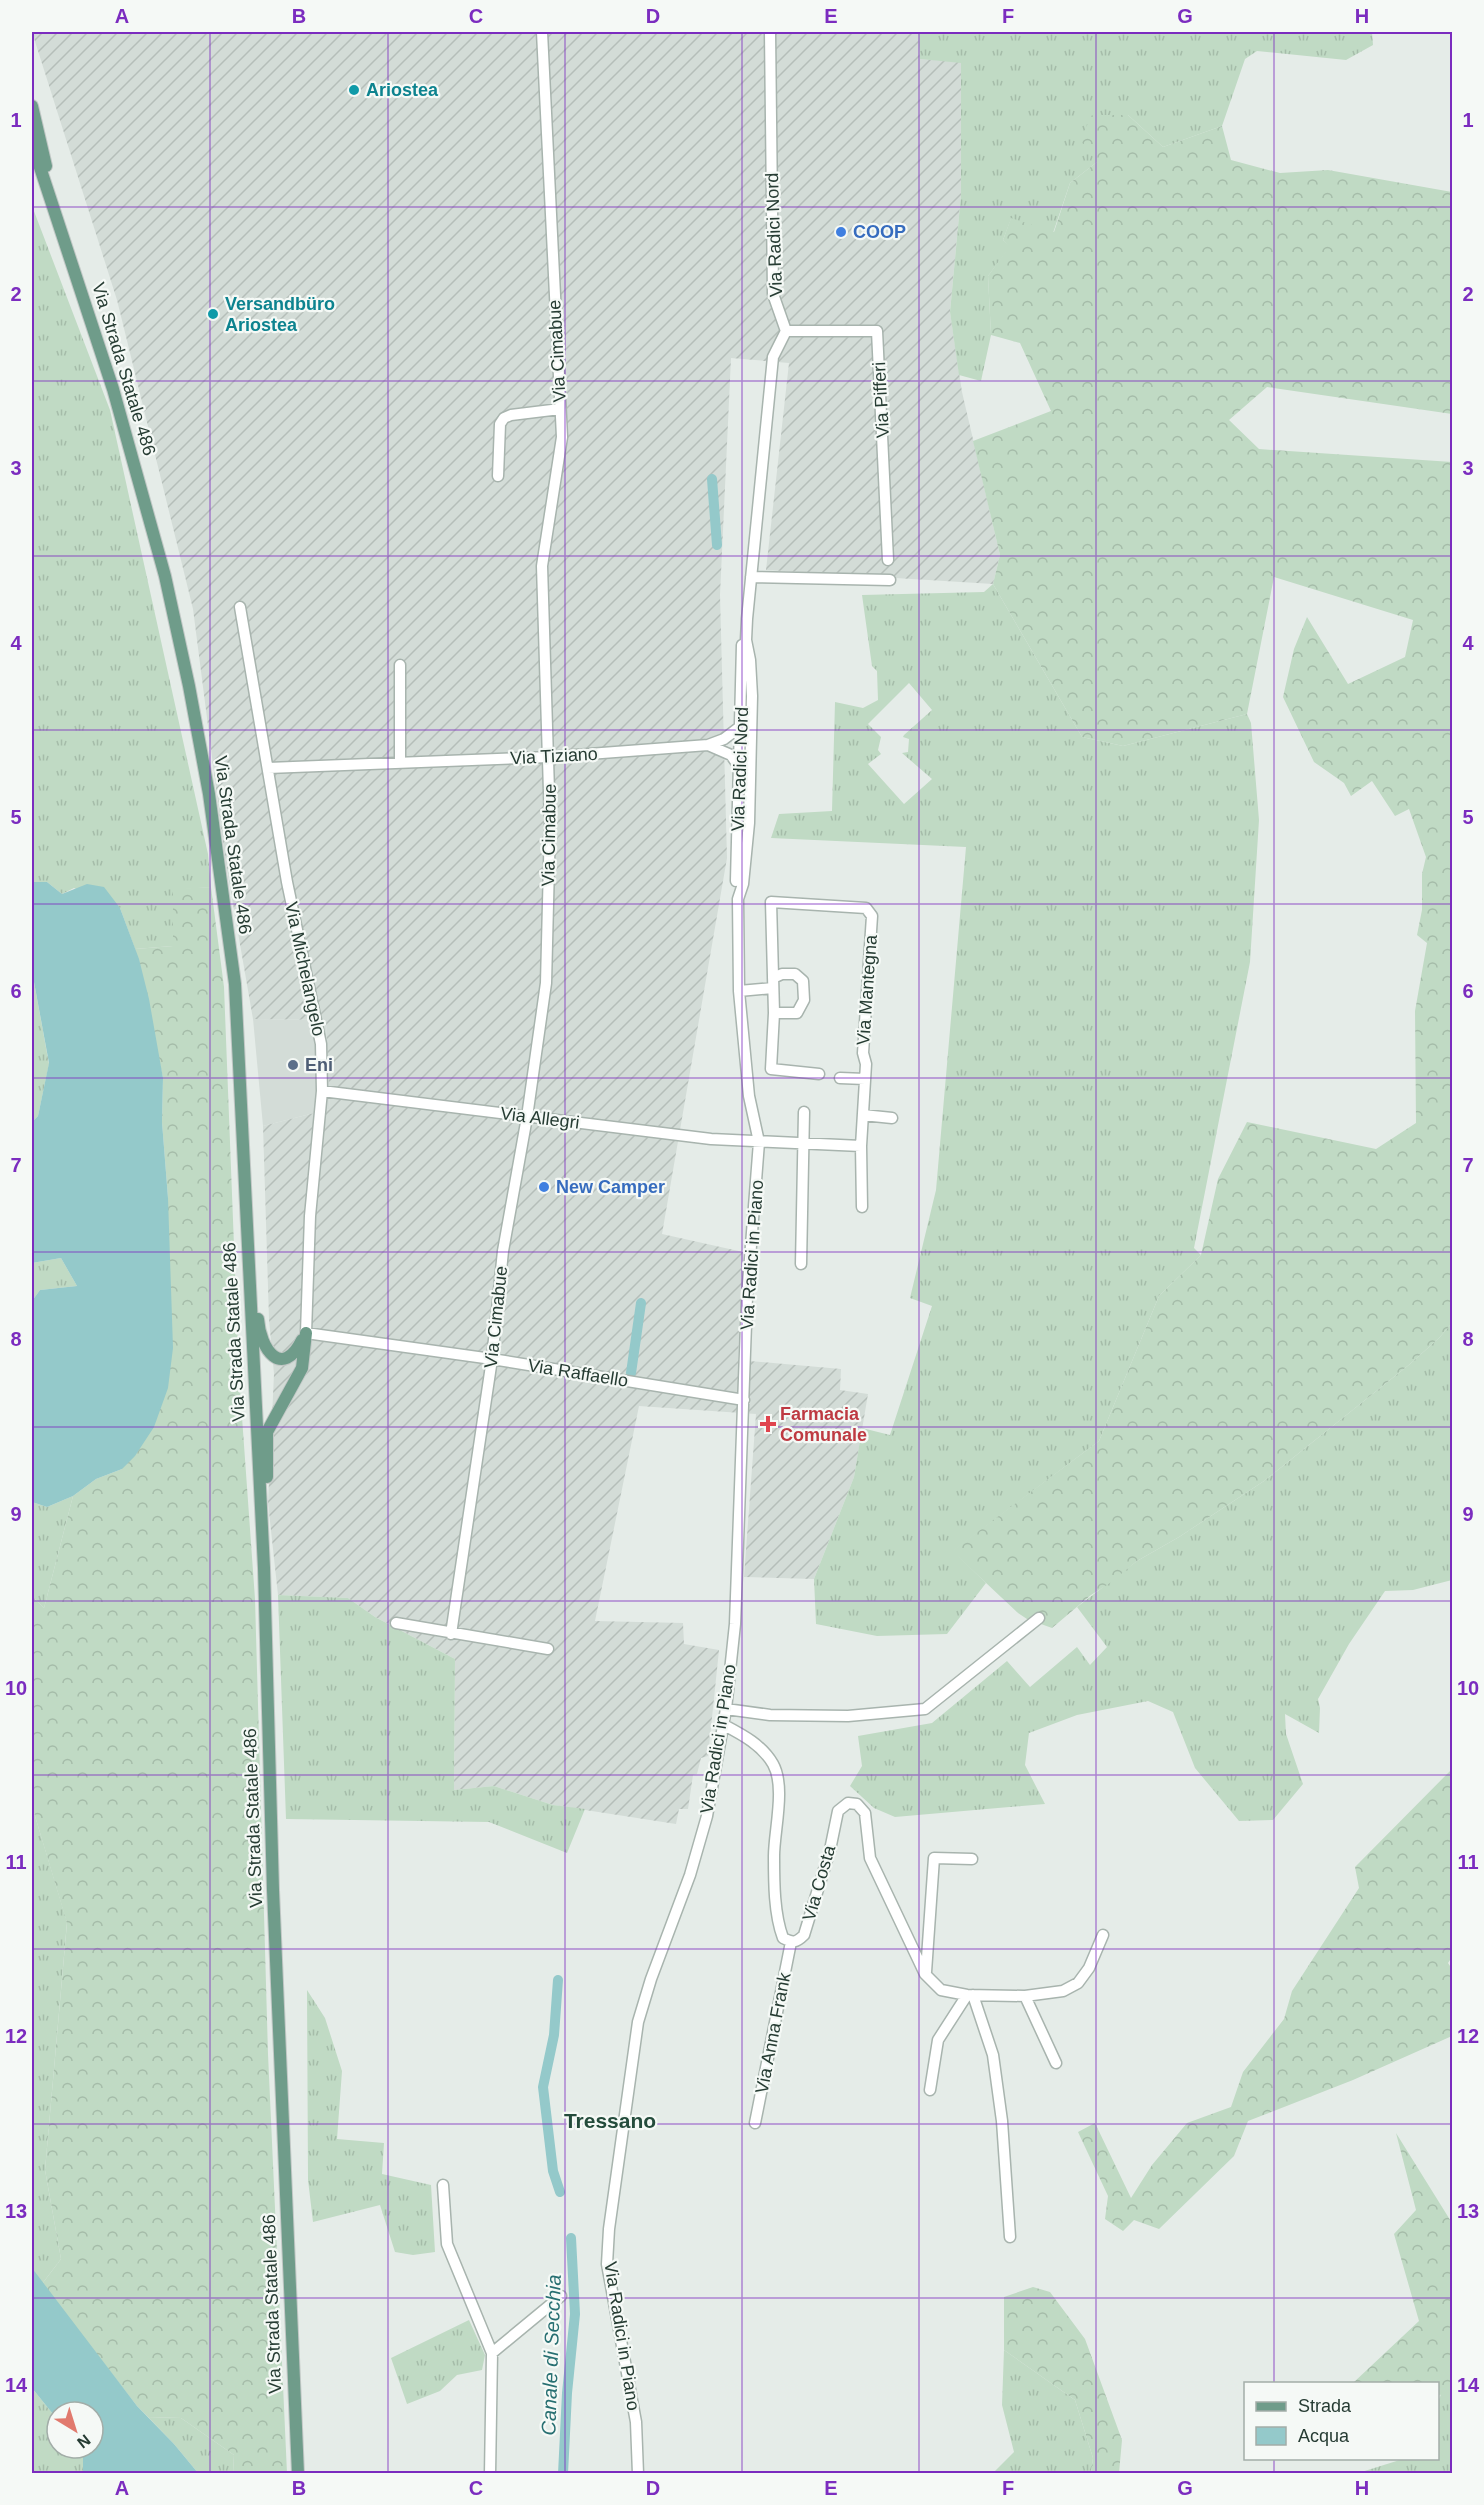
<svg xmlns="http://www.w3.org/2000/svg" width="1484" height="2505" viewBox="0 0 1484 2505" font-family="Arial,sans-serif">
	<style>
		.built { fill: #d3dcd7 }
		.industrial { fill: url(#industrial-furrows) }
		.grass { fill: url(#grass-tufts); fill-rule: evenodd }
		.forest { fill: url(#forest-crowns) }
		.water { fill: #94c9ca }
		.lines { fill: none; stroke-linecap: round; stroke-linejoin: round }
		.canal { stroke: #94c9ca; stroke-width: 10 }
		.minor-casing { stroke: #a8b4ae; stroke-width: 13 }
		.major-casing { stroke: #c2c8c6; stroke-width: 14 }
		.minor { stroke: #fff; stroke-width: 10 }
		.major { stroke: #6f9c8a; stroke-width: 12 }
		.grid { fill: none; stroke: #7b2cbf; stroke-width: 1.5; stroke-opacity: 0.55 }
		.culture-dot { fill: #0f9aa8; stroke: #f5f9f6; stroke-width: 2 }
		.shop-dot { fill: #3f7fe0; stroke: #f5f9f6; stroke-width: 2 }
		.service-dot { fill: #5c6f8a; stroke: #f5f9f6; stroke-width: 2 }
		.health-dot { fill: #e0444e; stroke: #f5f9f6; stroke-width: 2 }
		.labels { text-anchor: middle; stroke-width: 4.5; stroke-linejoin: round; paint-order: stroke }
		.culture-label { font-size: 18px; font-weight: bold; fill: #0d838f; stroke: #f5f9f6; text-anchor: start }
		.shop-label { font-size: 18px; font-weight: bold; fill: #366cbe; stroke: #f5f9f6; text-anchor: start }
		.street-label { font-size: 18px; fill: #263c33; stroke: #f5f9f6 }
		.service-label { font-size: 18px; font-weight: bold; fill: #4e5e75; stroke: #f5f9f6; text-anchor: start }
		.health-label { font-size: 18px; font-weight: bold; fill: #be3a42; stroke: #f5f9f6; text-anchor: start }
		.water-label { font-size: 20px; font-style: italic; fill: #276f71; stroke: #f5f9f6 }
		.quarter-label { font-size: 21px; font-weight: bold; fill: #244c3c; stroke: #f5f9f6 }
		.neatline { fill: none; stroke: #7b2cbf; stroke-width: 2 }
		.grid-label { font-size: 20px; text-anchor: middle; font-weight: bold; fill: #7b2cbf }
	</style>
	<defs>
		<pattern id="industrial-furrows" width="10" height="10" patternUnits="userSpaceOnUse" patternTransform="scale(1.5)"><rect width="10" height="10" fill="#d3dcd7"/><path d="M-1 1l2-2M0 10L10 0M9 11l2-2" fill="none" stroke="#b5beb9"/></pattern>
		<pattern id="grass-tufts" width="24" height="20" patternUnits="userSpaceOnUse" patternTransform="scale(1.5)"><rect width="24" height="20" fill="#c0dac4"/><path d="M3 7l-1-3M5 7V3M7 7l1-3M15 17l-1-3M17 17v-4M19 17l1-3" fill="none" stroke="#a5bca9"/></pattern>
		<pattern id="forest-crowns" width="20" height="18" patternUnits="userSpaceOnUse" patternTransform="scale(1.5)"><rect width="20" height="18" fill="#c0dac4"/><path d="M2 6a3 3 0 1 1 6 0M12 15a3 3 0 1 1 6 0" fill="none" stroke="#a5bca9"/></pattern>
	</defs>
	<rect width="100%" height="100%" fill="#e5ece8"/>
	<path class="built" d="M253 1019 326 1020 330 1109 263 1126Z"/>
	<path class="industrial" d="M32 32H918L920 59 961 62V195L950 312 962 392 1000 555 993 584 766 570 789 363 731 358 720 595 727 858 662 1234 743 1252 738 1360 841 1369 840 1390 868 1394 854 1477 814 1579 744 1577 756 1414 639 1406 595 1621 683 1623 684 1644 719 1650 708 1756 701 1758 697 1774 693 1775 688 1809H679L676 1824 553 1805 494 1786 454 1790 455 1659 375 1617 348 1598 278 1595 268 1503 274 1374 269 1319 263 1126 330 1109 326 1020 253 1019 225 858 193 609 117 300Z"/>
	<path class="grass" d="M918 32H1372L1373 45 1346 60 1257 51 1245 59 1222 126 1163 147 1128 115 1097 162 1070 183 1053 233 1011 219 1003 240 1010 247 988 276 991 335 981 381 959 375 950 312 961 195V63L920 59Z
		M32 206 110 410 208 854 211 887 173 890V946L135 949 120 908 74 888 62 894 47 882H32Z
		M993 584 1082 737 1123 746 1247 714 1251 723 1259 820 1250 962 1194 1248 1201 1255 1159 1296 1099 1441 953 1551 986 1583 947 1634 877 1636 816 1624 814 1579 854 1477 862 1428 890 1435 932 1306 910 1298 936 1190 966 847 771 838 779 814 832 811 835 702 863 708 878 700 877 671 872 666 862 595 984 592ZM909 683 932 710 904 735 903 737 909 739 908 752 902 753 932 779 904 804 868 764 881 754 878 750 881 737 868 724Z
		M32 920 34 982 49 1064 38 1116 32 1122Z
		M61 1258 77 1286 40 1290 32 1301V1263Z
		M1452 1323V1580L1413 1590 1385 1591 1349 1644 1318 1699 1320 1708 1319 1733 1285 1714 1286 1734 1303 1784 1273 1820 1239 1821 1195 1768 1173 1712 1148 1701 1077 1715 1029 1733 1025 1765 1045 1804 895 1817 874 1808 850 1786 862 1766 858 1736 932 1723 1007 1661 1030 1687 1077 1647 1090 1665 1107 1647 1077 1607 1137 1561 1179 1537 1264 1481 1410 1364 1439 1338Z
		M73 1496 44 1608 32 1596V1502L47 1507Z
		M278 1595 348 1598 375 1617 455 1659 454 1790 494 1786 553 1805 585 1809 567 1853 489 1822 286 1819Z
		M32 1806 67 1922 45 2170 61 2259 42 2284 32 2268Z
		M307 1990 325 2018 342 2071 337 2139 384 2143 382 2174 431 2185 435 2252 413 2255 395 2252 380 2205 313 2222 308 2180Z
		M469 2320 485 2355 482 2370 457 2375 440 2391 407 2404 391 2358Z
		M1004 2350 1075 2400 1093 2458 1091 2473 992 2474 1014 2452 1002 2405Z
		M32 2388 57 2419V2448H77L83 2458V2473H32Z
		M1441 2394H1452V2473L1355 2474 1403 2459 1438 2458V2403Z
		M148 2417 181 2418 234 2455 233 2473H198L174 2444Z"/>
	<path class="forest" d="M1092 115H1128L1163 147 1222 126 1231 160 1280 173 1328 170 1452 192V414L1267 387 1229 420 1259 449 1452 462V1323L1439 1338 1410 1364 1264 1481 1179 1537 1137 1561 1110 1583 1091 1595 1052 1628 1027 1619 1018 1613 952 1551 1099 1441 1159 1296 1201 1255 1218 1179 1247 1122 1376 1149 1416 1123 1415 1011 1427 943 1417 935 1422 910V874L1426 857 1409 809 1395 816 1372 781 1351 796 1344 783 1314 762 1283 697 1294 649 1307 617 1348 684 1405 657 1413 620 1274 577 1247 714 1123 746 1082 737 993 584 1000 555 973 441 1051 411 1020 343 991 335 988 276 1009 247 1003 240 1011 218 1054 232 1070 183 1097 162 1080 140Z
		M211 887 224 987 239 1375 255 1599 268 2054 287 2473H233L234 2455 181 2418 148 2417 137 2406 42 2284 61 2259 45 2170 67 1923 32 1806V1596L44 1608 73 1496 96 1479 122 1469 168 1198 162 1122 163 1078 135 949 173 946V889Z
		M1452 1769V1957L1448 1963 1452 1969V2036L1353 2080 1248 2121 1234 2156 1159 2229 1134 2220 1123 2231 1105 2219 1108 2196 1078 2132 1095 2123 1131 2198 1152 2165 1187 2123 1231 2107 1243 2072 1284 2019 1292 1991 1359 1888 1355 1867Z
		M1396 2133 1452 2223V2394L1438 2395V2384L1353 2383 1419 2321 1394 2234 1416 2210Z
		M1033 2287 1050 2292 1085 2339 1122 2440 1119 2473H1091L1093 2458 1075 2400 1004 2350V2297Z"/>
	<path class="water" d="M32 882H47L62 894 87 884 104 887 120 908 139 959 149 999 163 1078 162 1122 168 1198 173 1348 168 1388 154 1427 135 1456 122 1469 96 1479 73 1496 47 1507 32 1502V1301L40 1290 77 1286 61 1258 32 1263V1122L38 1116 49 1063 34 982Z
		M32 2268 137 2406 174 2444 198 2473H83V2458L77 2448H93V2412H57V2419L32 2388Z"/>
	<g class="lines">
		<path class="canal" d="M712 479 717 545
			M631 1373 641 1303
			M558 1980 554 2035 543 2087 553 2171 560 2192
			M563 2474 567 2393 575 2314 571 2238"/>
		<g class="minor-casing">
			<path id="minor" d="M786 331H877L888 560
				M498 476 500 424 504 418 511 415 560 409
				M751 577 890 580
				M240 607 287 882 321 1044 322 1091 310 1216 306 1333 492 1359 744 1400
				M400 665V762
				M708 745 731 755 740 768
				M268 768 549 757 708 745 724 739 741 726
				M736 881 742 645
				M773 978 782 974H795L803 981 804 1000 797 1013H774
				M739 991 773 988
				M819 1074 771 1069 774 1013 771 902 866 908 872 916 863 1053 866 1064 861 1146 862 1207
				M840 1078 865 1079
				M322 1091 711 1139 861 1146
				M863 1115 892 1118
				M801 1264 804 1112
				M396 1623 548 1649
				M451 1634 492 1359 503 1251 527 1117 546 983 550 824 542 566 562 437 542 32
				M726 1709 770 1715 848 1716 925 1709 1039 1618
				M724 1725C743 1735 762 1745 773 1764 786 1787 774 1831 774 1856 774 1882 774 1914 783 1938 793 1943 796 1943 804 1935L830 1850 838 1811 848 1803 857 1804 865 1813 870 1858 925 1974 941 1990 967 1995 1025 1996 1063 1991 1078 1983 1089 1968 1103 1935
				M926 1972 934 1858 972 1859
				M973 1995 993 2055 1002 2121 1010 2237
				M1025 1996 1056 2063
				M930 2090 938 2040 967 1995
				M755 2123 791 1942
				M443 2185 447 2244 492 2353 490 2474
				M492 2353 561 2296
				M638 2474 636 2422 607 2264 609 2229 638 2022 651 1979 690 1875 707 1816 726 1709 735 1624 747 1297 759 1142 749 1096 739 991 738 899 743 884 749 823 752 696 750 660 746 640 747 619 773 357 786 331 773 294 770 32"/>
		</g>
		<g class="major-casing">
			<path id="major" d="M32 106 46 166
				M32 143 113 389 165 576 189 686 209 794 235 984 264 1568 273 1890 298 2474
				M258 1319C260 1349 282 1380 302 1340
				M267 1477V1432L302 1368 306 1333"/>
		</g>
		<use href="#minor" class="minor"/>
		<use href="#major" class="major"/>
	</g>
	<path class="grid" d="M210 32V2474M388 32V2474M565 32V2474M742 32V2474M919 32V2474M1096 32V2474M1274 32V2384M32 207H1452M32 381H1452M32 556H1452M32 730H1452M32 904H1452M32 1078H1452M32 1252H1452M32 1427H1452M32 1601H1452M32 1775H1452M32 1949H1452M32 2124H1452M32 2298H1452M1274 2458V2474"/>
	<g class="culture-dot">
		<circle cx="354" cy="90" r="6"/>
		<circle cx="213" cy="314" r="6"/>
	</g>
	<g class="shop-dot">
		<circle cx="841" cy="232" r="6"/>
		<circle cx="544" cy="1187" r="6"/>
	</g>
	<circle class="service-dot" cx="293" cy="1065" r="6"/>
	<path class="health-dot" d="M765 1415h6v6h6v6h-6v6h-6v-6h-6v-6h6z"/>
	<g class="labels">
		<g class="culture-label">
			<text x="366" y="96">Ariostea</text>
			<text x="225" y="310">Versandbüro<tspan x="225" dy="21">Ariostea</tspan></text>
		</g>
		<g class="shop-label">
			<text x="853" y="238">COOP</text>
			<text x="556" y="1193">New Camper</text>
		</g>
		<g class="street-label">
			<text transform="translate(774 235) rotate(-92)" y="6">Via Radici Nord</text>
			<text transform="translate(557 351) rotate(-93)" y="6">Via Cimabue</text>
			<text transform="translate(124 369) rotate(73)" y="6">Via Strada Statale 486</text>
			<text transform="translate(881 400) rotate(-93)" y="6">Via Pifferi</text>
			<text transform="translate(554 756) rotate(-3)" y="6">Via Tiziano</text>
			<text transform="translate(740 769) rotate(-88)" y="6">Via Radici Nord</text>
			<text transform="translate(549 835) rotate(-89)" y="6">Via Cimabue</text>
			<text transform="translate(233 845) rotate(82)" y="6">Via Strada Statale 486</text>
			<text transform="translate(305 969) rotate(78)" y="6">Via Michelangelo</text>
			<text transform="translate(867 990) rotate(-86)" y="6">Via Mantegna</text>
			<text transform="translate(540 1118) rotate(7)" y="6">Via Allegri</text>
			<text transform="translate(752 1255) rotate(-86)" y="6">Via Radici in Piano</text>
			<text transform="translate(496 1317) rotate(-84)" y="6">Via Cimabue</text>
			<text transform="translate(234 1332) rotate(-93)" y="6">Via Strada Statale 486</text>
			<text transform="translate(578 1373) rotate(9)" y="6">Via Raffaello</text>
			<text transform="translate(718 1739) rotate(-81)" y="6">Via Radici in Piano</text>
			<text transform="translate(253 1818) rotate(-92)" y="6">Via Strada Statale 486</text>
			<text transform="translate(819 1883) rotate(-74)" y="6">Via Costa</text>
			<text transform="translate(773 2033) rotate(-79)" y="6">Via Anna Frank</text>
			<text transform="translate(272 2304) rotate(-92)" y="6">Via Strada Statale 486</text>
			<text transform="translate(622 2336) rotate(81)" y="6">Via Radici in Piano</text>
		</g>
		<g class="service-label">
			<text x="305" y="1071">Eni</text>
		</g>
		<g class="health-label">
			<text x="780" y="1420">Farmacia<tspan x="780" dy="21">Comunale</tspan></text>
		</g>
		<g class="water-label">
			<text transform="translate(551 2355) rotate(-88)" y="7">Canale di Secchia</text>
		</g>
		<g class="quarter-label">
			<text x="610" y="2128">Tressano</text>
		</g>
	</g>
	<rect width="1484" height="2505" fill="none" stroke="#f5f9f6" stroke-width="66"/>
	<rect x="1244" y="2382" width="195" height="78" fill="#f5f9f6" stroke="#a2ada8" stroke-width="1.5"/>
	<rect x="1256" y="2402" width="30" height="9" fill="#6f9c8a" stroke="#a2ada8" stroke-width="1.5"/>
	<text x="1298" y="2412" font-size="18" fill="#263c33">Strada</text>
	<rect x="1256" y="2427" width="30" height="18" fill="#94c9ca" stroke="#a2ada8" stroke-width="1.5"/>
	<text x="1298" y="2442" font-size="18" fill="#263c33">Acqua</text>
	<g transform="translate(75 2430) rotate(142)"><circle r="28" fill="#f5f9f6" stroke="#a2ada8" stroke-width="1.5"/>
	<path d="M0-4.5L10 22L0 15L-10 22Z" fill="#e17a6e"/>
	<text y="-9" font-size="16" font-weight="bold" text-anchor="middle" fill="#263c33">N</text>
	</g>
	<rect x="33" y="33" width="1418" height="2439" class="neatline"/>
	<g class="grid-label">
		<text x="122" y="23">A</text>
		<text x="299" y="23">B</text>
		<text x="476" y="23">C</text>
		<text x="653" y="23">D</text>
		<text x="831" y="23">E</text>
		<text x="1008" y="23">F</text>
		<text x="1185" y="23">G</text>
		<text x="1362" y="23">H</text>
		<text x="16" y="127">1</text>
		<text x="1468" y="127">1</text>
		<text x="16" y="301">2</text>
		<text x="1468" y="301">2</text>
		<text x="16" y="475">3</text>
		<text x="1468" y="475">3</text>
		<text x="16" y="650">4</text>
		<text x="1468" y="650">4</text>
		<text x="16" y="824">5</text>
		<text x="1468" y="824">5</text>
		<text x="16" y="998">6</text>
		<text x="1468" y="998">6</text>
		<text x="16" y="1172">7</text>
		<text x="1468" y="1172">7</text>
		<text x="16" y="1346">8</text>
		<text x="1468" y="1346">8</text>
		<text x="16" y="1521">9</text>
		<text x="1468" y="1521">9</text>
		<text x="16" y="1695">10</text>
		<text x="1468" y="1695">10</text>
		<text x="16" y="1869">11</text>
		<text x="1468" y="1869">11</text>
		<text x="16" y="2043">12</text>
		<text x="1468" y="2043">12</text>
		<text x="16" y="2218">13</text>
		<text x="1468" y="2218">13</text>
		<text x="16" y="2392">14</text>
		<text x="1468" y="2392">14</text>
		<text x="122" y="2495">A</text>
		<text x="299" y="2495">B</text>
		<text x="476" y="2495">C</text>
		<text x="653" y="2495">D</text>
		<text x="831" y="2495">E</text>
		<text x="1008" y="2495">F</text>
		<text x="1185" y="2495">G</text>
		<text x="1362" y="2495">H</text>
	</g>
</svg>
